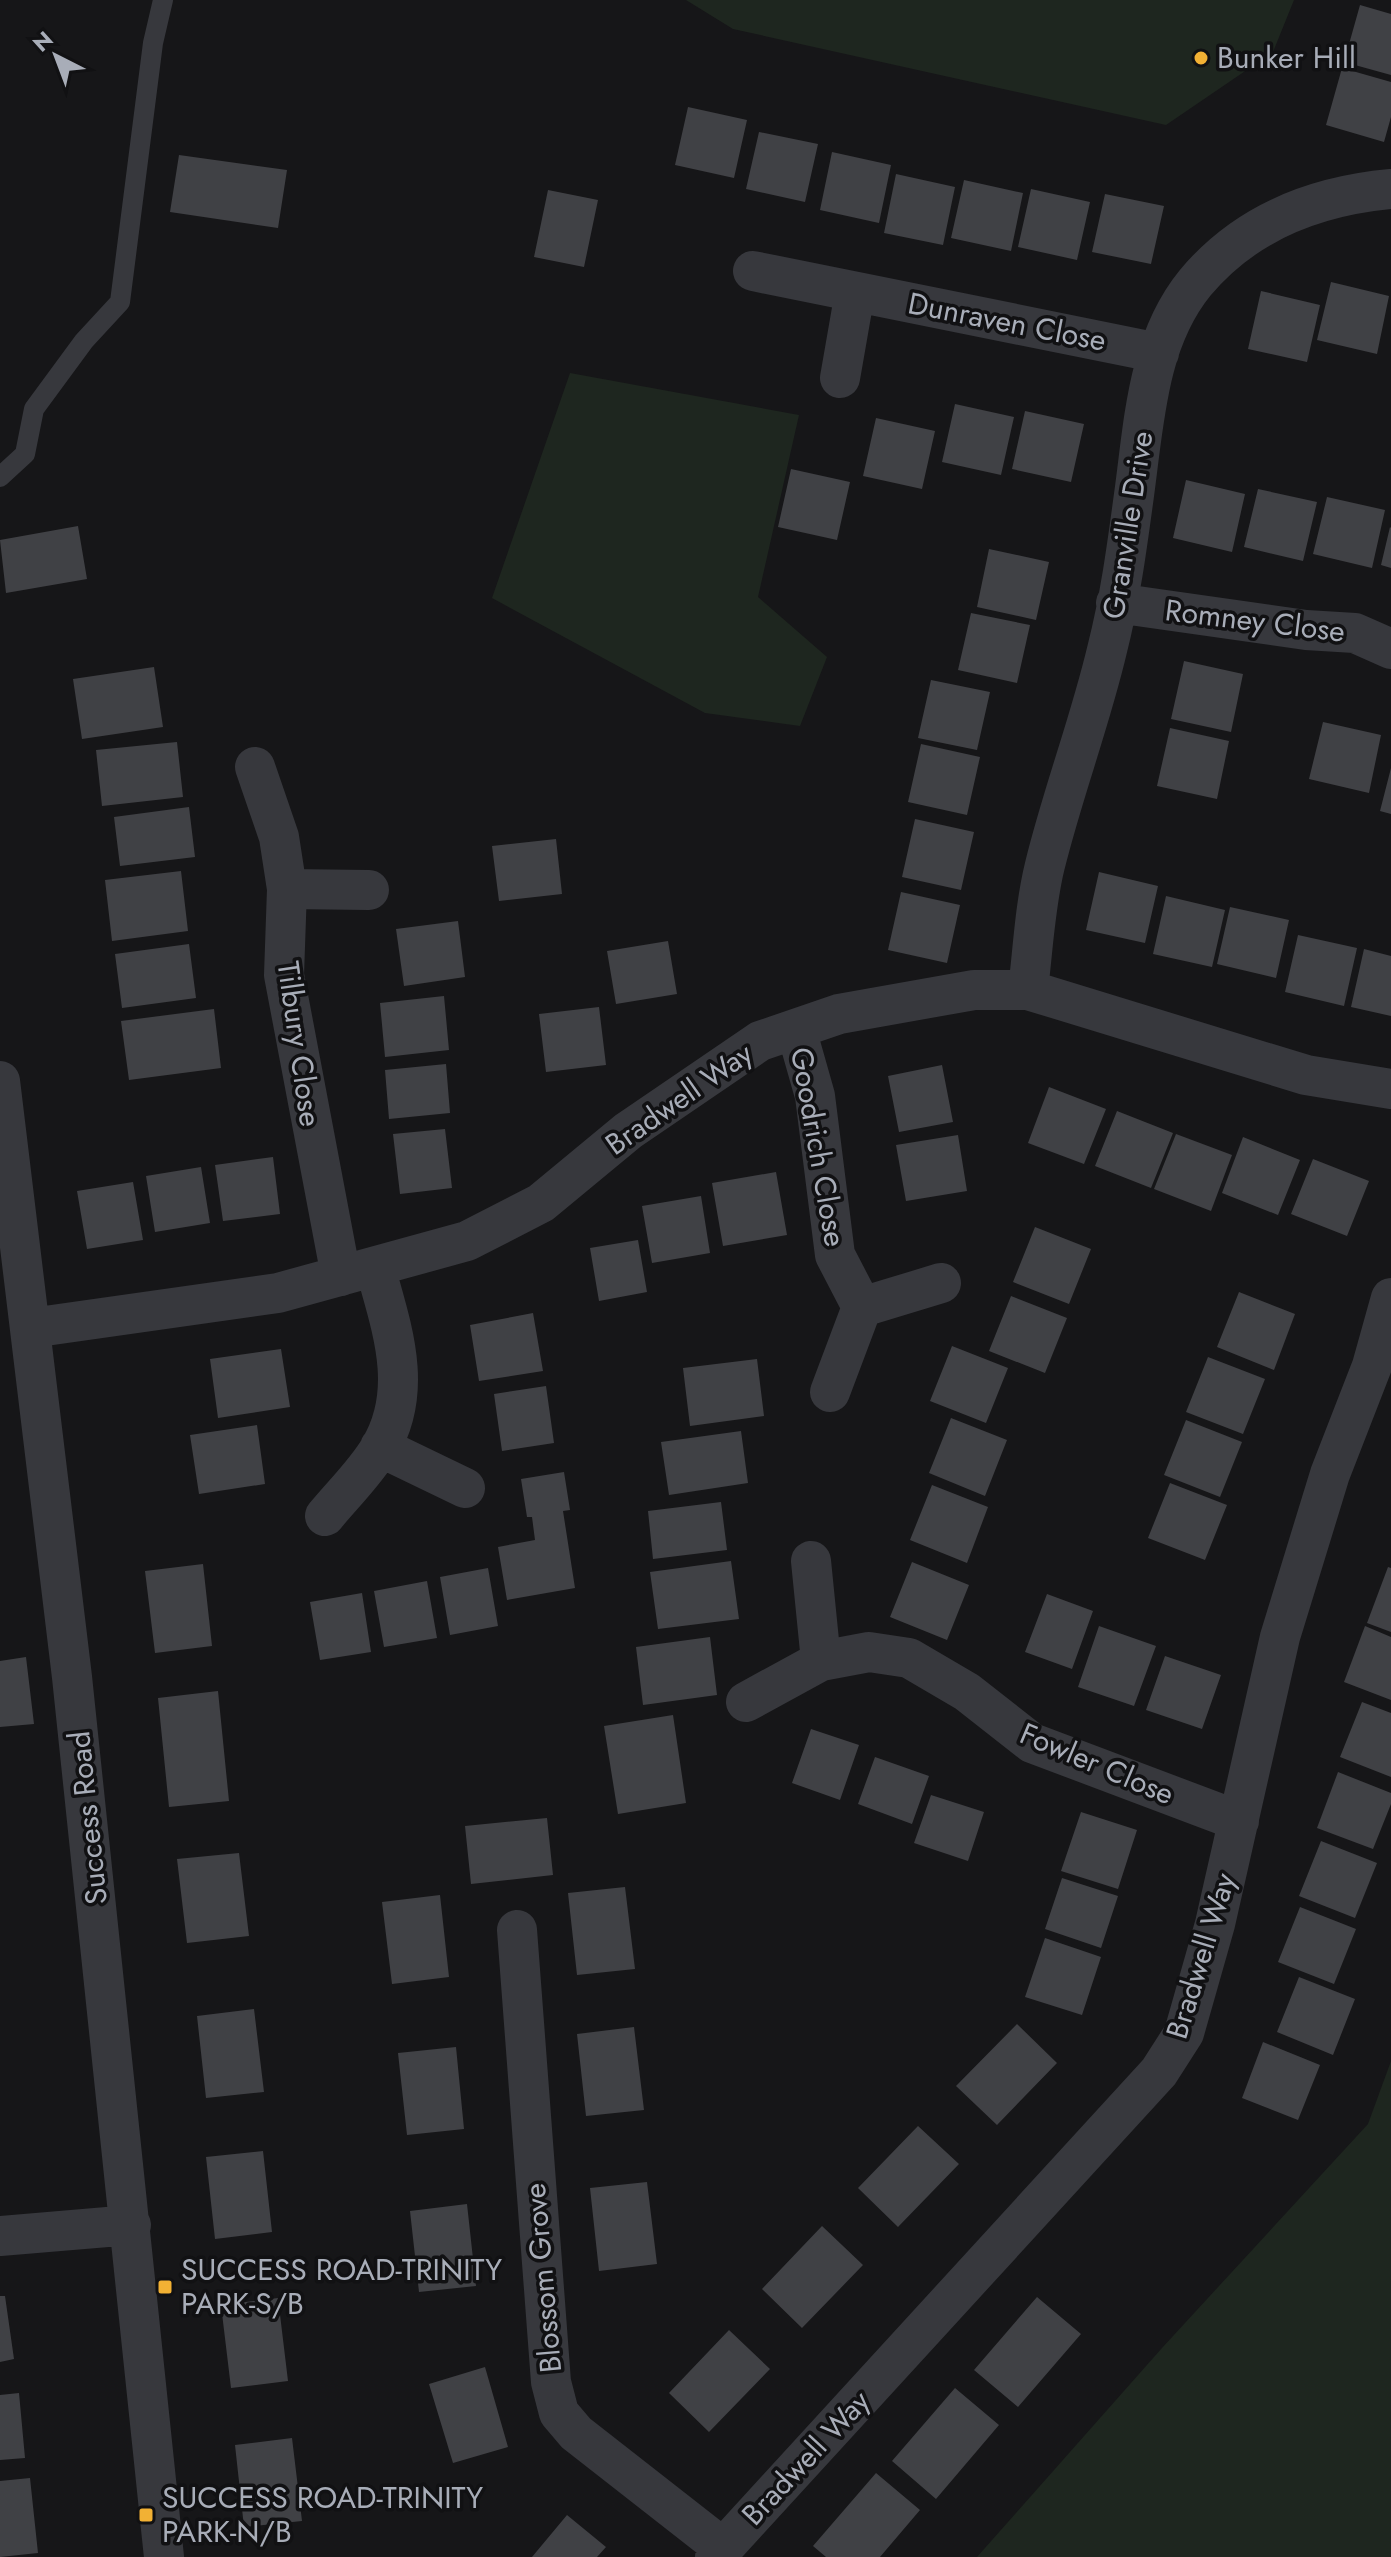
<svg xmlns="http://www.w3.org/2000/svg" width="1391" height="2557" viewBox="0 0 1391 2557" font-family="Jost,sans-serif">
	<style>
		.green { fill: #1e261f }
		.building { fill: #404145 }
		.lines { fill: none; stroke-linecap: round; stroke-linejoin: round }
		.service { stroke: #37383d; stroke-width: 20 }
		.minor { stroke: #37383d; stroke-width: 40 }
		.poi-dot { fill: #f2b134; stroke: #111113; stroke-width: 3 }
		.labels { text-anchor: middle; stroke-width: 7; stroke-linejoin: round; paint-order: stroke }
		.poi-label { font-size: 30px; fill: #a8adb8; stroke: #111113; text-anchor: start }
		.street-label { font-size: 30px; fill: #a8adb8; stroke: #111113 }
	</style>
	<rect width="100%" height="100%" fill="#161618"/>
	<path class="green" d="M686 0H1294L1273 52 1166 125 733 29Z
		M570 373 799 415 758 597 827 657 800 726 705 713 492 598Z
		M1391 2061V2557H977L1162 2348 1368 2124Z"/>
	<path class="building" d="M1360 5 1391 14V75L1344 62Z
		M1342 68 1391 82V117L1384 142 1326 125Z
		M688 107 747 120 734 178 675 165Z
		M759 132 818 144 805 202 746 189Z
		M832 152 891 165 879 223 820 210Z
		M179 155 287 170 278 228 170 212Z
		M896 174 955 187 943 245 884 233Z
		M964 180 1023 193 1011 251 951 238Z
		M1031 189 1090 202 1077 260 1018 247Z
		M548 190 598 200 584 267 534 257Z
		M1105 194 1164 206 1151 264 1092 252Z
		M1331 282 1389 296 1377 354 1317 340Z
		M1261 291 1320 305 1307 362 1248 349Z
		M955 404 1014 417 1001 475 942 462Z
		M1025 411 1084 424 1071 482 1012 469Z
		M876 418 935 431 922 489 863 476Z
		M791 469 850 482 837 540 778 527Z
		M1186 480 1245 494 1232 552 1173 538Z
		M1258 489 1317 502 1303 561 1244 547Z
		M1327 497 1385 510 1372 568 1313 554Z
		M78 526 87 579 6 593 0 540Z
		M1390 527 1391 528V568L1381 565Z
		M989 549 1049 562 1036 620 977 607Z
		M971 613 1030 625 1017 683 958 670Z
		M1184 661 1243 674 1231 732 1171 719Z
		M154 667 163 727 82 739 73 679Z
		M931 680 990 692 977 750 918 738Z
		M1323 722 1381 735 1369 793 1309 779Z
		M1170 728 1229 741 1217 799 1157 786Z
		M177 742 183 797 102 806 96 750Z
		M921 744 980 757 967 815 908 802Z
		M1391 768V814L1380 811Z
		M189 807 195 857 120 866 114 817Z
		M915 819 974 832 961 890 902 877Z
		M556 839 562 894 499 901 492 846Z
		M181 871 188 931 112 941 105 880Z
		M1099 872 1158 886 1145 943 1086 930Z
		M901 892 960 905 947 963 888 950Z
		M1166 896 1225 910 1212 967 1153 954Z
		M1230 907 1289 920 1276 978 1217 964Z
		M458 921 465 977 404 986 396 929Z
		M1298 935 1357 948 1344 1006 1285 992Z
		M668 941 677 994 616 1004 607 951Z
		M189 944 196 998 122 1008 115 954Z
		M1364 949 1391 956V1016L1351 1007Z
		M444 996 449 1050 385 1057 380 1003Z
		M599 1007 606 1065 546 1072 539 1014Z
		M214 1009 221 1068 129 1080 121 1021Z
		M446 1064 450 1113 389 1119 385 1070Z
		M942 1065 953 1122 899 1132 888 1076Z
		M1049 1087 1106 1109 1084 1164 1028 1143Z
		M1117 1111 1173 1133 1151 1188 1095 1166Z
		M445 1129 452 1188 400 1194 393 1134Z
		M1176 1134 1232 1155 1211 1211 1154 1189Z
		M958 1135 967 1191 906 1201 896 1145Z
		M1243 1137 1300 1160 1278 1215 1222 1193Z
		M273 1157 280 1214 223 1221 215 1165Z
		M1313 1159 1369 1181 1347 1236 1291 1214Z
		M201 1167 210 1223 155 1232 146 1176Z
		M776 1172 787 1235 723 1246 712 1183Z
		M133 1182 143 1240 87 1249 77 1191Z
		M701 1196 710 1253 652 1263 642 1206Z
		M1035 1227 1091 1249 1069 1304 1013 1282Z
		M638 1240 647 1292 599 1301 590 1248Z
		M1239 1292 1295 1314 1274 1370 1217 1347Z
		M1011 1296 1067 1318 1045 1373 989 1351Z
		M533 1313 543 1371 479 1381 470 1325Z
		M952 1346 1008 1368 986 1423 930 1401Z
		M281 1349 290 1407 218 1418 210 1359Z
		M1208 1357 1265 1379 1243 1434 1186 1412Z
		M757 1359 764 1416 690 1426 683 1368Z
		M546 1386 554 1443 502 1451 494 1394Z
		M951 1418 1007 1440 985 1496 929 1473Z
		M1186 1420 1242 1442 1220 1497 1164 1475Z
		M257 1425 265 1484 199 1494 190 1435Z
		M741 1431 748 1483 669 1495 661 1442Z
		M564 1472 570 1510 563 1511 575 1588 507 1600 498 1547 535 1540 532 1517H527L521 1479Z
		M1170 1483 1227 1505 1205 1560 1148 1538Z
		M932 1485 988 1507 967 1563 910 1540Z
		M721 1502 727 1550 653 1559 648 1511Z
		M731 1561 739 1619 658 1629 650 1572Z
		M912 1562 969 1585 947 1640 890 1617Z
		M203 1564 212 1646 155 1653 145 1571Z
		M1388 1567 1391 1568V1632L1367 1623Z
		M488 1568 498 1626 450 1635 440 1577Z
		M427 1581 437 1638 384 1647 374 1591Z
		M362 1593 371 1652 320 1660 310 1602Z
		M1047 1594 1093 1611 1072 1669 1025 1652Z
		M1099 1626 1156 1646 1134 1706 1078 1687Z
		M1365 1626 1391 1637V1700L1344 1682Z
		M710 1637 717 1695 643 1705 636 1647Z
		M1165 1656 1221 1675 1202 1729 1146 1710Z
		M26 1657 34 1724 0 1727V1661Z
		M218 1691 229 1801 169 1807 158 1698Z
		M1362 1702 1391 1713V1777L1340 1757Z
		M673 1715 686 1803 618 1814 604 1726Z
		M811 1729 859 1745 840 1800 792 1783Z
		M875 1757 929 1776 912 1824 858 1804Z
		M1338 1772 1391 1793V1804L1373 1849 1317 1828Z
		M931 1795 984 1812 968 1861 914 1843Z
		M1081 1812 1137 1830 1118 1889 1061 1871Z
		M547 1818 553 1875 471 1884 465 1826Z
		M1321 1841 1377 1863 1355 1918 1299 1896Z
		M239 1853 249 1936 187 1943 177 1859Z
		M1062 1878 1118 1896 1101 1948 1045 1929Z
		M625 1887 635 1969 577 1975 568 1893Z
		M440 1895 449 1977 392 1984 382 1902Z
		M1300 1907 1356 1929 1334 1984 1278 1962Z
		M1045 1938 1101 1957 1082 2015 1025 1997Z
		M1299 1977 1355 1999 1333 2055 1277 2032Z
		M254 2009 264 2092 206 2098 197 2016Z
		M1017 2024 1057 2063 997 2125 956 2086Z
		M634 2027 644 2110 586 2116 577 2034Z
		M1263 2042 1320 2065 1298 2120 1242 2098Z
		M456 2047 464 2129 407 2135 398 2053Z
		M918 2126 959 2164 898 2227 858 2188Z
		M263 2151 272 2232 215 2239 206 2157Z
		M647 2182 657 2264 599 2271 590 2188Z
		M467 2204 476 2286 419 2292 410 2211Z
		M822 2226 863 2265 802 2328 762 2289Z
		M0 2296H5L14 2359 0 2362Z
		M1037 2297 1081 2334 1018 2407 974 2370Z
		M278 2298 288 2381 231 2388 221 2305Z
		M729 2330 770 2369 709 2432 669 2393Z
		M485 2367 508 2447 453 2463 429 2384Z
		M955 2388 999 2425 936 2499 892 2461Z
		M19 2393 25 2458 0 2460V2395Z
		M292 2438 302 2521 244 2527 235 2445Z
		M876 2473 920 2510 880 2557H826L813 2546Z
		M30 2478 38 2553 0 2557V2481Z
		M567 2515 606 2547 597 2557H532Z"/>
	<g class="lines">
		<path class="service" d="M0 477 25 454 34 409 84 341 120 302 153 43 163 0"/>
		<path class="minor" d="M753 271 1159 353
			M840 378 855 292
			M1116 603 1306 630 1355 633 1391 649
			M255 767 279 837 287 889 284 975 341 1276
			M287 889 369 890
			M1028 990C1033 949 1035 905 1045 865 1063 792 1090 722 1107 650 1120 599 1127 547 1134 495 1144 423 1147 342 1195 283 1245 223 1315 196 1391 189
			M796 1029 815 1096 835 1255 862 1307
			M0 1081 72 1677 164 2557
			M31 1328 278 1293 467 1241 541 1203 628 1131 760 1041 839 1014 974 990H1028L1306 1075 1391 1089
			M830 1392 862 1307 941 1283
			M380 1447 465 1488
			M325 1516C343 1494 366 1472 380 1448 415 1389 391 1326 375 1267
			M811 1561 821 1661
			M746 1702 821 1661 869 1652 909 1658 967 1692 1032 1743 1239 1821
			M517 1930 551 2382 559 2413 576 2433 723 2548
			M0 2236 131 2225
			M715 2557 1159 2072 1184 2033 1215 1924 1280 1637 1330 1474 1372 1366 1391 1298"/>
	</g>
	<g class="poi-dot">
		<circle cx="1201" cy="58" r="8"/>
		<rect x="157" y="2279" width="16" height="16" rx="4"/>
		<rect x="138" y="2507" width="16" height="16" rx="4"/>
	</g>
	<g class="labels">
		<g class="poi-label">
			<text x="1217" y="68">Bunker Hill</text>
			<text x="181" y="2280">SUCCESS ROAD-TRINITY<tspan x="181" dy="34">PARK-S/B</tspan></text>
			<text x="162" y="2508">SUCCESS ROAD-TRINITY<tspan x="162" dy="34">PARK-N/B</tspan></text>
		</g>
		<g class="street-label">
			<text transform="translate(1007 322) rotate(11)" y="10">Dunraven Close</text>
			<text transform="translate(1128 525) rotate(-81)" y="10">Granville Drive</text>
			<text transform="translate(1255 621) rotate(7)" y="10">Romney Close</text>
			<text transform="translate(299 1044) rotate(82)" y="10">Tilbury Close</text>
			<text transform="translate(679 1099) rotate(-35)" y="10">Bradwell Way</text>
			<text transform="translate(818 1147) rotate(80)" y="10">Goodrich Close</text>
			<text transform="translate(1097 1764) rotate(23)" y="10">Fowler Close</text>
			<text transform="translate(88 1818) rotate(-96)" y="10">Success Road</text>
			<text transform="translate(1201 1956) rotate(-73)" y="10">Bradwell Way</text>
			<text transform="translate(543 2278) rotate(-95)" y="10">Blossom Grove</text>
			<text transform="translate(806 2458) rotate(-47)" y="10">Bradwell Way</text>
		</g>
	</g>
	<g transform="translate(56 56) rotate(318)" stroke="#111113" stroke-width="6" paint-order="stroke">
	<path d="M0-6L14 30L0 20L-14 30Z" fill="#a8adb8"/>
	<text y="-12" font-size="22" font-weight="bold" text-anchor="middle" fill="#a8adb8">N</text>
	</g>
</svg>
